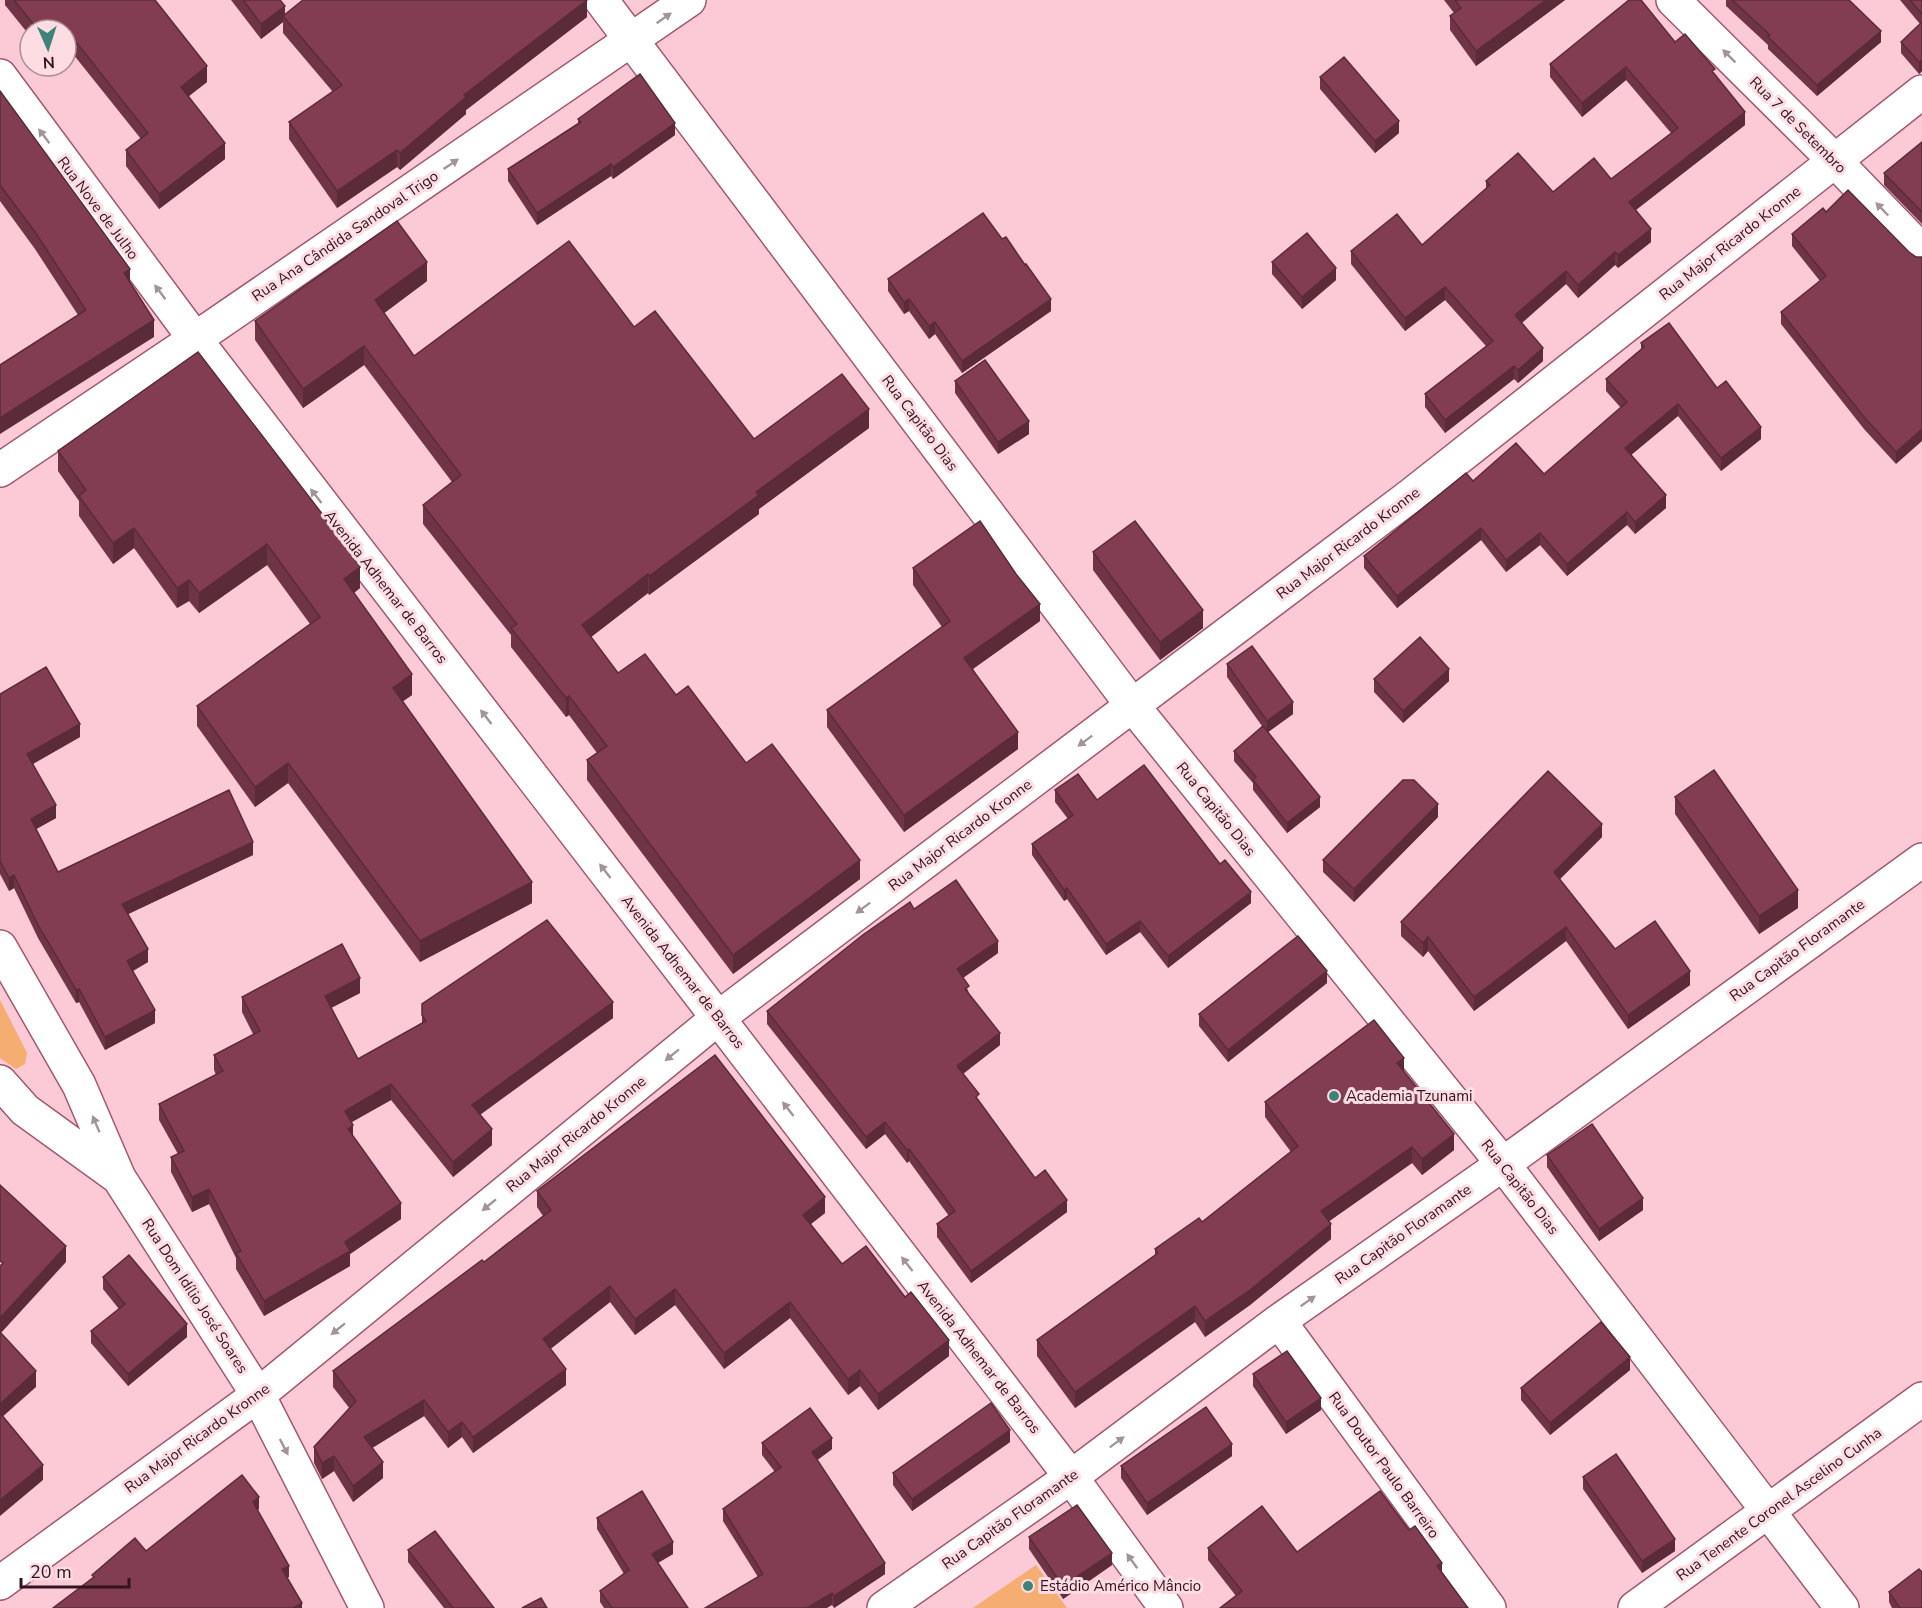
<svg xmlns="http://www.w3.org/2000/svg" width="1922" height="1608" viewBox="0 0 1922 1608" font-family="'Nunito Sans',sans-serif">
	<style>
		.green { fill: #f4ae71 }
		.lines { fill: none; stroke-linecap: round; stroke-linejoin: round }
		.street-casing { stroke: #a2596f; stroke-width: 36 }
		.secondary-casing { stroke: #a2596f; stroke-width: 36 }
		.street { stroke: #fff; stroke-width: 33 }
		.secondary { stroke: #fff; stroke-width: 33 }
		.wall { fill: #703447 }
		.shaded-wall { fill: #5b2b3a }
		.building { fill: #823d53; stroke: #5b2b3a; stroke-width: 1.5 }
		.oneway { fill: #a29599 }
		.poi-dot { fill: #3e8377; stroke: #fedce4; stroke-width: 2 }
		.labels { text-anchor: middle; stroke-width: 6; stroke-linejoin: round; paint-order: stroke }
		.street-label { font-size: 15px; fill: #31141d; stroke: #fedce4 }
		.poi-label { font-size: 15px; fill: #31141d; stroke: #fedce4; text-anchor: start }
	</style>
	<rect width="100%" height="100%" fill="#fcc9d6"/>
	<path class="green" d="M0 1000 27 1053 25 1064 16 1069 0 1058Z
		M1036 1565 1067 1608H973Z"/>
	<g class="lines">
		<g class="street-casing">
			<path id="street" d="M601 0 1132 705 1503 1164 1842 1608
				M1673 0 1835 161 1922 251
				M0 76 195 339 718 1018 1410 496 1922 92
				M0 470 195 339 689 0
				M0 947 79 1085 119 1178 258 1395
				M0 1082 25 1110 119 1178
				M1279 1321 1489 1608
				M884 1608 1071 1477 1279 1321 1503 1164 1922 860
				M1635 1608 1922 1399"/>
		</g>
		<g class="secondary-casing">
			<path id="secondary" d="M258 1395 367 1608
				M0 1583 258 1395 718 1018 1071 1477 1166 1608"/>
		</g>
		<use href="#street" class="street"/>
		<use href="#secondary" class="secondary"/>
	</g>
	<path class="wall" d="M5 0H155L207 82 189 96 225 159 159 209 126 166V150L141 139 73 54 66 30H30V36L5 5Z
		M231 0H280L285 15 587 17 466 110V114L400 170 397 167 337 208 289 139V122L333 92 283 33V22L261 39Z
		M1444 0H1565L1476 66 1450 30V16L1454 13Z
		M1726 0H1849L1881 42 1817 96 1768 49V45L1726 6Z
		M1900 0H1922V71L1919 74 1901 53V42L1920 24Z
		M1675 42 1715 74 1745 125 1636 210 1651 242 1618 268 1615 265 1578 298 1566 284 1522 323 1543 361 1518 383 1514 379 1445 433 1425 407V394L1486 346 1445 300 1405 331 1351 264V251L1422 245 1486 188V181L1553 192 1611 179 1671 133 1626 80 1582 117 1550 77V64Z
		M1320 77 1399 133 1375 153 1320 89Z
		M0 91 130 284 154 337 78 315 35 249 0 201Z
		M578 119 675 135 613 179 611 176 537 225 508 181V169L578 123Z
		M1922 142V224L1884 185V173Z
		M1826 212 1909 252 1916 257 1896 464 1864 429 1781 324V312L1820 281 1792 246V234Z
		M1272 262 1336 280 1302 309 1272 274Z
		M888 279 1051 311 962 373 935 334 929 339 909 311 904 314 888 291Z
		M427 281 384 313 414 356 634 327 754 439 869 428 759 509V514L649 595 648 593 591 637 618 673 676 695 746 763 860 879 733 974 587 780V760L597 753 569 715 566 717 511 647V635L423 524V505L452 482 364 365 303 408 255 340V321Z
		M1641 343 1717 388 1761 439 1721 471 1678 416 1631 455 1666 508 1635 534 1627 525 1567 576 1540 545 1506 572 1481 540 1397 608 1364 568V556L1473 481 1544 474 1621 408 1606 391V379L1641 349Z
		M198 352 360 588 354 593 412 695 403 701 532 903 420 962 288 783 255 807 197 726V706L310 624 267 565 199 613 189 601 177 608 134 548 113 564 79 516V501L58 471V451Z
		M955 381 1029 434 998 454 955 393Z
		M1093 552 1203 628 1160 660 1093 570Z
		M913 568 1040 621 973 669 1018 749 904 832 827 727V710L942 627 913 585Z
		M1227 664 1293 714 1268 732 1320 807 1287 833 1253 790V783L1234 761V751L1262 726 1227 677Z
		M1374 679 1449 681 1403 723 1374 692Z
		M0 694 80 737 33 764 56 818 36 829 58 872 253 855 128 914 148 962 133 971 155 1023 105 1050 79 1002 76 1003 38 938 14 888 9 891 0 874Z
		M1055 790 1097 800 1251 903 1168 968 1140 932 1106 955 1067 899 1064 901 1032 855V844L1068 819 1055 802Z
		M1675 797 1798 908 1759 934 1675 814Z
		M1438 817 1354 902 1323 872V860Z
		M1602 837 1560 879 1615 949 1690 985 1628 1029 1566 941 1474 1011 1428 951 1423 957 1401 936V922Z
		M914 909 998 953 963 978 969 993 1000 1045 963 1074 979 1102 1035 1178 1067 1212 971 1283 937 1237V1224L949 1216 909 1161 907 1163 885 1134 866 1149 767 1024V1011Z
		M1327 983 1228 1062 1199 1026V1014Z
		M360 993 331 1008 358 1059 422 1023V1004L613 1018 480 1115 492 1145 453 1177 391 1100 351 1122 353 1137 401 1219 350 1254V1266L264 1316 236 1269V1258L209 1204 192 1212 171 1172V1157L178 1154 159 1120V1104L216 1075 214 1070V1055L253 1034 242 1012V997Z
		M1404 1071 1454 1150 1422 1175 1412 1163 1329 1221 1331 1239 1250 1305 1205 1337 1195 1322 1075 1408 1037 1356V1340L1155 1256V1249L1202 1222 1291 1152 1265 1117V1102Z
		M1547 1155 1643 1210 1599 1241 1547 1167Z
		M537 1191 825 1213 811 1224 842 1264 949 1356 878 1410 860 1386 848 1395 790 1318 724 1369 675 1305 635 1335 610 1302 550 1349 566 1385 473 1453 462 1437 448 1448 424 1416 372 1448 383 1478 353 1502 334 1471 322 1479 314 1463V1447L350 1409 333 1387V1371L484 1262 543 1216 537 1207Z
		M103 1277 187 1337 128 1386 91 1343V1331L119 1309 103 1289Z
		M1630 1370 1550 1435 1521 1400V1388Z
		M1253 1374 1321 1410 1286 1434 1253 1386Z
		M1010 1442 912 1511 893 1485V1473Z
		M762 1443 832 1449 817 1460 885 1574 834 1608 832 1605 758 1577 723 1521V1509L775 1472 762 1455Z
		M1232 1456 1147 1515 1121 1478V1466Z
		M1583 1477 1675 1551 1642 1573 1583 1489Z
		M597 1518 673 1554 658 1563 688 1608H604L600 1602V1591L624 1574 597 1529Z
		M1029 1537 1112 1565 1063 1599 1029 1549Z
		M1208 1548 1297 1552 1442 1573 1236 1596 1208 1560Z
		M408 1550 494 1608H444L408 1562Z
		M1889 1592 1922 1608H1892L1889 1602Z"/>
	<path class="shaded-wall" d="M587 0V17L466 110V114L400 170V153L464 95Z
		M1546 0H1565L1476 66V51Z
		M285 6V18L283 16V22L261 39V24Z
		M1881 31V42L1817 96V85Z
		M73 38V54L66 59V44Z
		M1922 60V71L1919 74V62Z
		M207 66V82L181 102V87Z
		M1626 67V80L1582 117V103Z
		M1745 112V125L1629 215V202Z
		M1399 121V133L1375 153V141Z
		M675 123V135L613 179V167Z
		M225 143V159L159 209V194Z
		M397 150V167L337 208V191Z
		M611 164V176L537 225V213Z
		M1651 229V242L1618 268V255Z
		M1615 252V265L1578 298V285Z
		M427 262V281L375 320V300Z
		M1336 268V280L1302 309V297Z
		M130 269V285L124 273Z
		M1566 271V284L1515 328V315Z
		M1445 287V300L1405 331V318Z
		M909 299V311L904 314V302Z
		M1051 299V311L962 373V361Z
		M154 320V337L0 434V418Z
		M935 322V334L929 339V326Z
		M364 346V365L303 408V389Z
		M1543 348V361L1518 383V370Z
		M1514 366V379L1445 433V420Z
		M1678 404V416L1625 460V448Z
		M869 409V428L759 509V514L649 595V576L756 492Z
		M1029 421V434L998 454V442Z
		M1761 427V439L1721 471V458Z
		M1922 429V441L1896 464V452Z
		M1666 495V508L1635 534V522Z
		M1627 512V525L1567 576V564Z
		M134 528V548L113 564V543Z
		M1481 528V540L1397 608V596Z
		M1540 533V545L1506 572V560Z
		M267 544V565L199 613V593Z
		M360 567V588L344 600V579Z
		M648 574V593L582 644V625Z
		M189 580V601L177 608V588Z
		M1040 604V621L964 675V658Z
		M1203 610V628L1160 660V642Z
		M1449 669V681L1403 723V711Z
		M412 674V695L393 708V688Z
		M569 696V715L566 717V698Z
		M1293 702V714L1267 733V721Z
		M80 724V737L27 767V754Z
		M1018 732V749L904 832V815Z
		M288 763V783L255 807V787Z
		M1320 797V807L1287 833V823Z
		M1438 804V817L1354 902V889Z
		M56 805V818L31 832V819Z
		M1602 824V837L1554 885V872Z
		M253 842V855L122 917V904Z
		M860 860V879L733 974V955Z
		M14 875V888L9 891V878Z
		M532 882V903L420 962V941Z
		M1067 888V899L1064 901V890Z
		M1798 890V908L1759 934V916Z
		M1251 892V903L1168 968V956Z
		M1140 921V932L1106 955V944Z
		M1566 927V941L1474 1011V997Z
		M1428 937V951L1423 957V943Z
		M998 941V953L957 982V969Z
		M148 949V962L127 974V961Z
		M1327 971V983L1228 1062V1050Z
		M1690 971V985L1628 1029V1015Z
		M360 978V993L325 1011V996Z
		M79 989V1002L76 1003V990Z
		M613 1002V1018L472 1120V1105Z
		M155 1010V1023L105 1050V1037Z
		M1000 1033V1045L957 1078V1066Z
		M1404 1058V1074L1397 1063Z
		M391 1084V1100L345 1126V1111Z
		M885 1122V1134L866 1149V1137Z
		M353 1125V1141L348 1129Z
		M492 1129V1145L453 1177V1162Z
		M1454 1134V1150L1422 1175V1159Z
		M1412 1147V1163L1321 1227V1211Z
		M909 1149V1161L907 1163V1150Z
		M209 1189V1204L192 1212V1197Z
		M825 1197V1213L803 1230V1215Z
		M1643 1198V1210L1599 1241V1229Z
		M1067 1200V1212L971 1283V1271Z
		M401 1203V1219L350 1254V1266L264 1316V1301L345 1242Z
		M1331 1224V1239L1250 1305 1205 1337V1321Z
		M66 1246V1262L0 1334V1318Z
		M610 1286V1302L543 1355V1339Z
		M675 1289V1305L635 1335V1319Z
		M790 1302V1318L724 1369V1353Z
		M1195 1306V1322L1075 1408V1392Z
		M187 1324V1337L128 1386V1374Z
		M949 1340V1356L878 1410V1394Z
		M1630 1357V1370L1550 1435V1423Z
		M566 1369V1385L473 1453V1437Z
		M860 1370V1386L848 1395V1379Z
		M36 1371V1387L0 1419V1404Z
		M1321 1398V1410L1286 1434V1422Z
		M424 1400V1416L364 1453V1437Z
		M462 1422V1437L448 1448V1432Z
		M1010 1430V1442L912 1511V1499Z
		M832 1438V1449L812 1464V1452Z
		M1232 1444V1456L1147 1515V1503Z
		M334 1456V1471L322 1479V1463Z
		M383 1462V1478L353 1502V1486Z
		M43 1465V1480L0 1516V1500Z
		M259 1497V1509L253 1514V1502Z
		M1675 1539V1551L1642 1573V1561Z
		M673 1542V1554L652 1566V1554Z
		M1112 1553V1565L1063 1599V1586Z
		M885 1563V1574L834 1608V1596Z
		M1442 1563V1575L1437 1566Z
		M289 1566V1577L282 1581V1569Z
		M832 1593V1605L827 1608H807Z
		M302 1603V1608H293Z"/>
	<path class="building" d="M14 0H155L207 66 181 87 225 143 159 194 126 150 148 133 73 38 66 44V30H38Z
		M243 0H280L285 6 261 24Z
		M303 0H587L464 95 466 97 400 153 397 150 337 191 289 122 342 85 283 16Z
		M1455 0H1546L1476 51 1450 16 1461 8Z
		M1629 0H1641L1675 42 1685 34 1715 69 1712 71 1745 112 1629 202 1651 229 1618 255 1615 252 1578 285 1566 271 1515 315 1543 348 1518 370 1514 366 1445 420 1425 394 1493 341 1445 287 1405 318 1351 251 1397 214 1422 245 1490 185 1486 181 1518 153 1553 192 1594 158 1611 179 1678 128 1626 67 1582 103 1550 64Z
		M1732 0H1849L1881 31 1817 85 1768 37 1770 35Z
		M1910 0H1922V14Z
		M1922 22V60L1919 62 1901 42Z
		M1344 57 1399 121 1375 141 1320 77Z
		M640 74 675 123 613 167 611 164 537 213 508 169 581 122 578 119Z
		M0 91 130 269 124 273 154 320 0 418V365L86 310 35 232 0 185Z
		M1922 142V212L1884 173Z
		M1848 190 1909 252 1916 257H1922V429L1896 452 1864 417 1781 312 1826 276 1792 234 1823 208 1826 212Z
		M983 213 1002 239 1006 237 1025 265 1026 264 1051 299 962 361 935 322 929 326 909 299 904 302 888 279Z
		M397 221 427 262 375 300 414 356 569 241 634 327 655 311 754 439 842 374 869 409 756 492 759 495 649 576 648 574 582 625 618 673 645 654 676 695 688 686 746 763 772 744 860 860 733 955 587 760 607 746 569 696 566 698 511 628 517 624 423 505 461 475 364 346 303 389 255 321Z
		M1307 233 1336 268 1302 297 1272 262Z
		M1669 323 1717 388 1726 381 1761 427 1721 458 1678 404 1625 448 1666 495 1635 522 1627 512 1567 564 1540 533 1506 560 1481 528 1397 596 1364 556 1466 473 1473 481 1516 443 1544 474 1627 402 1606 379 1644 347 1641 343Z
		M198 352 323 515 360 567 344 579 412 674 393 688 532 882 420 941 288 763 255 787 197 706 320 617 267 544 199 593 189 580 177 588 134 528 113 543 79 496 86 490 58 451Z
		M985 360 1029 421 998 442 955 381Z
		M980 521 1016 574 1040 604 964 658 1018 732 904 815 827 710 950 621 913 568Z
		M1135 521 1203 610 1160 642 1093 552Z
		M1420 637 1449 669 1403 711 1374 679Z
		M1252 646 1293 702 1267 721 1227 664Z
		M46 667 80 724 27 754 56 805 31 819 58 872 229 790 253 842 122 904 148 949 127 961 155 1010 105 1037 79 989 76 990 38 925 14 875 9 878 0 861V694Z
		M1263 726 1320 797 1287 823 1253 780 1256 777 1234 751Z
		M1144 765 1220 864 1225 860 1251 892 1168 956 1140 921 1106 944 1067 888 1064 890 1032 844 1073 815 1055 790 1078 774 1097 800Z
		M1714 770 1798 890 1759 916 1675 797Z
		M1548 771 1602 824 1554 872 1615 949 1655 921 1690 971 1628 1015 1566 927 1474 997 1428 937 1423 943 1401 922Z
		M1403 780H1414L1438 804 1354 889 1323 860Z
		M956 880 998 941 957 969 969 986 965 989 1000 1033 957 1066 979 1094 976 1097 1035 1178 1045 1170 1067 1200 971 1271 937 1224 955 1211 909 1149 907 1150 885 1122 866 1137 767 1011 864 934 910 902 914 909Z
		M547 920 613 1002 472 1105 492 1129 453 1162 391 1084 345 1111 353 1125 348 1129 401 1203 345 1242 350 1251 264 1301 236 1253 241 1251 209 1189 192 1197 171 1157 184 1151 159 1104 223 1071 214 1055 260 1031 242 997 342 944 360 978 325 996 358 1059 426 1021 422 1015V1004Z
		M1298 936 1327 971 1228 1050 1199 1014Z
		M1374 1020 1404 1058 1397 1063 1454 1134 1422 1159 1412 1147 1321 1211 1331 1224 1250 1290 1205 1321 1195 1306 1075 1392 1037 1340 1158 1253 1155 1249 1199 1218 1202 1222 1298 1146 1265 1102Z
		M715 1055 825 1197 803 1215 842 1264 866 1246 905 1297 911 1292 949 1340 878 1394 860 1370 848 1379 790 1302 724 1353 675 1289 635 1319 610 1286 543 1339 566 1369 473 1437 462 1422 448 1432 424 1400 364 1437 383 1462 353 1486 334 1456 322 1463 314 1447 356 1401 333 1371 482 1260 484 1262 551 1210 537 1191Z
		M1592 1124 1643 1198 1599 1229 1547 1155Z
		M0 1185 66 1246 0 1318V1266L3 1263 0 1261Z
		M129 1255 187 1324 128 1374 91 1331 125 1304 103 1277Z
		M1601 1322 1630 1357 1550 1423 1521 1388Z
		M0 1332 36 1371 0 1404Z
		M1287 1351 1321 1398 1286 1422 1253 1374Z
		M991 1403 1010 1430 912 1499 893 1473Z
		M1206 1407 1232 1444 1147 1503 1121 1466Z
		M810 1408 832 1438 812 1452 885 1563 834 1596 832 1593 807 1608H705L763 1574 723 1509 781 1467 762 1443Z
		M0 1413 43 1465 0 1500Z
		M1616 1454 1675 1539 1642 1561 1583 1477Z
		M242 1475 259 1497 253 1502 289 1566 282 1569 302 1603 293 1608H53L94 1577 92 1575 135 1538 146 1551Z
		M642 1491 673 1542 652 1554 688 1608H612L600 1591 629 1570 597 1518Z
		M1380 1491 1409 1530 1415 1526 1442 1563 1437 1566 1468 1608H1220L1242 1591 1208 1548 1262 1506 1297 1552Z
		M1077 1505 1112 1553 1063 1586 1029 1537Z
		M435 1531 494 1608H453L408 1550Z
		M1919 1569 1922 1572V1608H1900L1889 1592Z
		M541 1598 547 1608H522Z"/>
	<defs><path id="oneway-solid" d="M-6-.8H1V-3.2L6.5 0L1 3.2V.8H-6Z" transform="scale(1.5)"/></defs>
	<g class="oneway">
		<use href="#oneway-solid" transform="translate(664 18) rotate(-35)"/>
		<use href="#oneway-solid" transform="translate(1729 56) rotate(-135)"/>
		<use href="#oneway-solid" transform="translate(44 136) rotate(-127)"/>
		<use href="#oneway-solid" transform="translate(451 164) rotate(-34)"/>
		<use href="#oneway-solid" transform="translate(1882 209) rotate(-134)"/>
		<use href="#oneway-solid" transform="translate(160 292) rotate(-127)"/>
		<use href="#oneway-solid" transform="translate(316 496) rotate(-128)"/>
		<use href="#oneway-solid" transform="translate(486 717) rotate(-128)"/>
		<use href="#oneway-solid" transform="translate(1085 741) rotate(143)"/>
		<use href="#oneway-solid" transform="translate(605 871) rotate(-128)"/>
		<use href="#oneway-solid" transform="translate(863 908) rotate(143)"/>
		<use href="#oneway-solid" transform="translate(672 1055) rotate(141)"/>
		<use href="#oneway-solid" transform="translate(788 1109) rotate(-128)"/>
		<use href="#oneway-solid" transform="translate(96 1124) rotate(-113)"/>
		<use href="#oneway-solid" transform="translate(489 1205) rotate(141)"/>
		<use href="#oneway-solid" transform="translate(907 1264) rotate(-128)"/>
		<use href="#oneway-solid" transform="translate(1308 1301) rotate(-35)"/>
		<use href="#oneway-solid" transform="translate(338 1329) rotate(141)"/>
		<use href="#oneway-solid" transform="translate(1117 1442) rotate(-37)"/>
		<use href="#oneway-solid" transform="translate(284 1447) rotate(63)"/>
		<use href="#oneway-solid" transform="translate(1132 1561) rotate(-126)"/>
	</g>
	<g class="poi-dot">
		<circle cx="1334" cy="1096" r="6"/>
		<circle cx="1028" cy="1586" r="6"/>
	</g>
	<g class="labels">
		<g class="street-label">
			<text transform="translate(1798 125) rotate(45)" y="5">Rua 7 de Setembro</text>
			<text transform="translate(98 208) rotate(53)" y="5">Rua Nove de Julho</text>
			<text transform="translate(345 236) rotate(-34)" y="5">Rua Ana Cândida Sandoval Trigo</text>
			<text transform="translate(1730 243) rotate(-38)" y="5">Rua Major Ricardo Kronne</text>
			<text transform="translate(920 423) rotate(53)" y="5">Rua Capitão Dias</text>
			<text transform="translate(1348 543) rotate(-37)" y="5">Rua Major Ricardo Kronne</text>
			<text transform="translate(386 587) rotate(52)" y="5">Avenida Adhemar de Barros</text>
			<text transform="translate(1216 809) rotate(51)" y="5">Rua Capitão Dias</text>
			<text transform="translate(960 835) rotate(-37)" y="5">Rua Major Ricardo Kronne</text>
			<text transform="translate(1797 950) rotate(-36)" y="5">Rua Capitão Floramante</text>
			<text transform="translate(683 972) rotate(52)" y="5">Avenida Adhemar de Barros</text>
			<text transform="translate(576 1134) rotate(-39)" y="5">Rua Major Ricardo Kronne</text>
			<text transform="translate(1520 1187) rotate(52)" y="5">Rua Capitão Dias</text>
			<text transform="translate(1403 1234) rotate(-35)" y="5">Rua Capitão Floramante</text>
			<text transform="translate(195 1296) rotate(57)" y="5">Rua Dom Idílio José Soares</text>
			<text transform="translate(979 1357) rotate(52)" y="5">Avenida Adhemar de Barros</text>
			<text transform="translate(197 1438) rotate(-36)" y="5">Rua Major Ricardo Kronne</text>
			<text transform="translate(1384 1465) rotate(54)" y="5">Rua Doutor Paulo Barreiro</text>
			<text transform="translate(1779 1504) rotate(-36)" y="5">Rua Tenente Coronel Ascelino Cunha</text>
			<text transform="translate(1010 1519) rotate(-35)" y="5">Rua Capitão Floramante</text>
		</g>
		<g class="poi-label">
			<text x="1346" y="1101">Academia Tzunami</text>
			<text x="1040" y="1591">Estádio Américo Mâncio</text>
		</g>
	</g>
	<g transform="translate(48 48) rotate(177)"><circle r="28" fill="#fedce4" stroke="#ac8c94" stroke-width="1.5"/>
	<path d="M0-4.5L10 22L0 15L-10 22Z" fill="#3e8377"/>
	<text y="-9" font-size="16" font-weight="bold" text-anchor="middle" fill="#31141d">N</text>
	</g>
	<path d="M21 1578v9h108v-9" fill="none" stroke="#31141d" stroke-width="3"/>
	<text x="30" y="1578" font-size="18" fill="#31141d" stroke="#fedce4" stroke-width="4.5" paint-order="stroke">20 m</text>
</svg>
